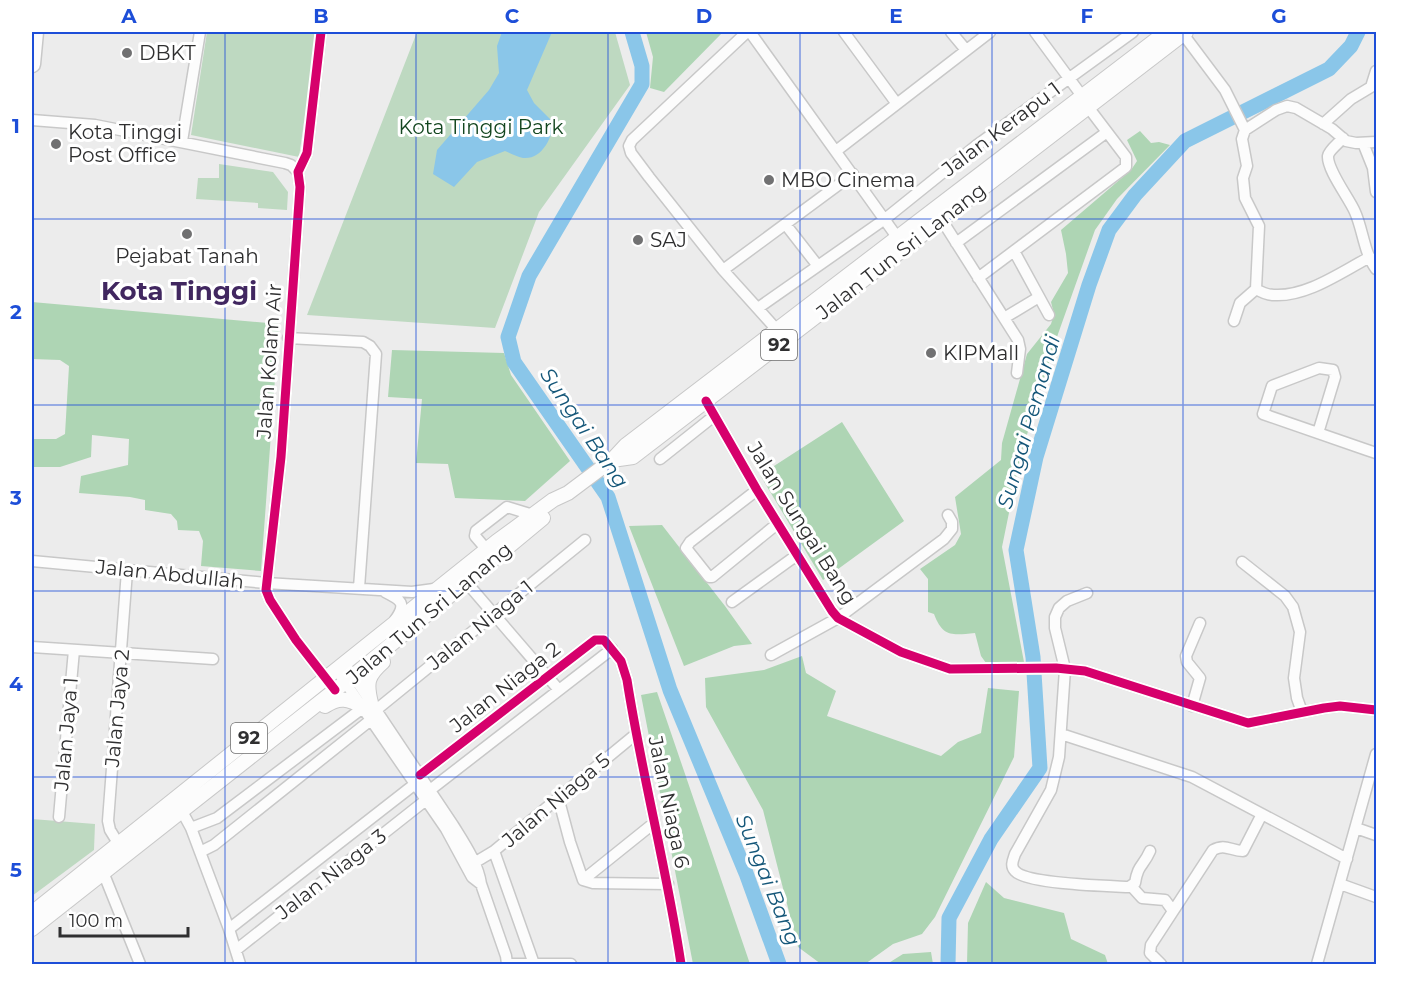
<svg xmlns="http://www.w3.org/2000/svg" width="1408" height="996" viewBox="0 0 1408 996" font-family="Montserrat,sans-serif">
	<style>
		.green { fill: #bed9c1 }
		.forest { fill: #aed5b4 }
		.water { fill: #8ac6e9 }
		.lines { fill: none; stroke-linecap: round; stroke-linejoin: round }
		.river { stroke: #8ac6e9; stroke-width: 15 }
		.minor-casing { stroke: #c8c8c8; stroke-width: 13 }
		.major-casing { stroke: #c8c8c8; stroke-width: 16 }
		.highway-casing { stroke: #c8c8c8; stroke-width: 19 }
		.minor { stroke: #fcfcfc; stroke-width: 10 }
		.major { stroke: #fcfcfc; stroke-width: 14 }
		.highway { stroke: #fcfcfc; stroke-width: 16 }
		.cycleway-casing { stroke: #fff; stroke-width: 13 }
		.cycleway { stroke: #d6006c; stroke-width: 9 }
		.grid { fill: none; stroke: #1d4ed8; stroke-width: 1.5; stroke-opacity: 0.55 }
		.poi-dot { fill: #717172; stroke: #fff; stroke-width: 2 }
		.labels { text-anchor: middle; stroke-width: 6; stroke-linejoin: round; paint-order: stroke }
		.shield { fill: #fff; stroke: #6d6d6e; stroke-width: 1.5 }
		.shield-label { font-size: 18px; font-weight: bold; fill: #2f2f30 }
		.poi-label { font-size: 20px; fill: #2f2f30; stroke: #fff; text-anchor: start }
		.park-label { font-size: 20px; fill: #13461f; stroke: #fff }
		.street-label { font-size: 20px; fill: #2f2f30; stroke: #fff }
		.water-label { font-size: 21px; font-style: italic; fill: #155779; stroke: #fff }
		.district-label { font-size: 26px; font-weight: bold; fill: #412760; stroke: #fff }
		.neatline { fill: none; stroke: #1d4ed8; stroke-width: 2 }
		.grid-label { font-size: 20px; text-anchor: middle; font-weight: bold; fill: #1d4ed8 }
	</style>
	<rect width="100%" height="100%" fill="#ececec"/>
	<path class="green" d="M207 32H317L299 157 191 135Z
		M417 32H615L630 85 539 212 495 328 307 315Z
		M219 164 273 172 288 192 287 210 258 208V203L196 199 198 178H219Z
		M32 819 95 824 94 850 32 896Z"/>
	<path class="forest" d="M646 32H723L664 92 650 88 653 57Z
		M1140 131 1151 143 1159 142 1170 145 1117 199 1095 230 1058 334 1021 454 1002 547 1024 662 986 663 981 656 975 633C953 635 943 638 934 614L928 612V579L920 569 955 545 961 534 955 497 1001 460 1002 443 1027 354 1051 324 1054 314 1051 302 1068 273 1066 254 1061 230 1131 170 1137 161 1127 140Z
		M32 302 279 324 261 571 201 566 203 541 199 531 178 530 177 521 171 514 145 510V500L130 497 79 493 81 476 128 465 129 439 92 435 91 457 60 467H32V439H56L65 434 69 366 60 360 32 359Z
		M392 350 504 353 511 375 570 461 525 501 455 498 448 464 416 463 422 399 388 397Z
		M842 422 904 521 823 580 760 475Z
		M662 525 725 606 752 644 734 646 684 666 629 526Z
		M802 656 806 673 836 691 827 716 941 756 958 742 981 733 988 688 1019 691 1014 757 935 917 922 934 893 944 865 964H821L798 947 763 810 706 707 705 678 764 670Z
		M657 692 750 964H693L641 695Z
		M986 882 1004 898 1064 913 1071 939 1105 955 1108 964H967L968 923Z
		M931 952 933 964H887L903 954Z"/>
	<path class="water" d="M502 32H552L527 90 534 103 553 122C553 137 542 160 523 158 517 157 510 153 505 151L477 162 454 187 433 174 437 150 489 90 499 73 497 46Z"/>
	<g class="lines">
		<path class="river" d="M632 32 642 66V84L529 276 508 337 514 362 608 497 670 690 746 873 779 964
			M948 964 949 918 991 839 1040 768 1033 657 1016 550 1036 457 1089 285 1109 230 1135 195 1185 141 1329 69 1351 46 1358 32"/>
		<g class="minor-casing">
			<path id="minor" d="M321 32 307 153 298 172 300 187 281 457 266 590 270 600 296 640 335 690
				M747 32 632 140 629 146 631 153 649 177 723 270 777 330
				M750 32 897 237
				M844 32 897 104
				M951 32 966 50
				M1035 32 1082 96
				M1183 34 1225 90 1245 130
				M32 120 95 125 285 163 291 165 298 172
				M1323 124 1351 99 1371 87 1376 71
				M1343 138C1339 143 1329 150 1328 156 1327 170 1349 198 1355 212 1363 230 1364 253 1376 269
				M182 141 200 32
				M1363 143 1373 168 1376 192
				M836 151 990 32
				M938 214 1018 340 1020 349 1017 373
				M786 225 818 266
				M956 243 1107 132 1088 107
				M1014 251 1049 315
				M723 270 853 174
				M978 278 1126 167V157L1107 132
				M1256 289 1259 226 1245 198 1243 178 1247 166 1242 139 1245 130 1276 110 1287 106 1296 108 1332 129 1346 141 1356 143 1376 142
				M1256 289C1261 292 1268 295 1274 295 1307 297 1341 272 1370 257
				M758 308 885 219 977 145 1133 32
				M1004 318 1039 297
				M1234 321 1240 303 1256 289
				M288 338 363 342 370 346 376 354 359 588
				M706 401 757 490 832 611 838 618 901 652 950 669 1056 668 1085 671 1248 723 1324 708 1340 706 1376 710
				M1318 433 1335 377 1333 370 1319 368 1272 386 1263 414 1367 450 1376 453
				M660 459 714 416
				M757 490 690 542 686 548 709 577H712L777 524
				M487 550 475 536 476 531 507 507 533 515
				M32 561 266 583 412 592 434 589
				M1242 562 1285 596 1293 607 1300 632 1294 678 1297 698 1302 712
				M467 583 559 690
				M385 592C401 600 407 603 395 620
				M1087 593 1067 601 1059 608 1055 617V628L1065 669 1059 757 1051 790 1015 854C1013 860 1010 866 1015 871 1026 884 1109 886 1129 887L1135 883C1138 864 1143 867 1150 851
				M732 602 797 555
				M32 647 213 659
				M771 655 838 618 944 539 952 529V522L948 515
				M336 669 446 829 472 877 481 884
				M350 671 453 825C464 843 478 863 481 884L506 956 507 964
				M1192 706 1200 678 1187 662 1186 656 1200 623
				M376 710 585 540
				M1061 734 1192 777 1347 859
				M420 775 595 640H604L621 661 627 680C642 776 667 869 681 964
				M430 790 612 649
				M558 797 570 842 583 880 593 883 668 884
				M179 806 191 828 229 929 240 964
				M59 817 74 650
				M191 828 217 818 364 707
				M1356 828 1376 835
				M118 843 110 830 108 821 127 571
				M494 851 534 964
				M200 852 214 845 372 719
				M474 863 494 851 636 734
				M101 867 140 964
				M583 880 654 823
				M1340 884 1376 897
				M1132 887 1142 898 1165 900 1173 911
				M229 929 415 784
				M236 950 426 800
				M507 964H571
				M1161 964 1150 953 1151 945 1213 850C1225 843 1231 851 1243 851L1262 814
				M1317 964 1376 754"/>
		</g>
		<g class="major-casing">
			<path id="major" d="M612 460 633 457 1186 32
				M371 703C366 683 367 676 383 662
				M325 706C340 696 348 699 364 707
				M32 913 496 542 553 500 568 493 612 460 626 445 1166 32
				M32 929 353 676 543 518"/>
		</g>
		<g class="highway-casing">
			<path id="highway" d="M32 64 35 32"/>
		</g>
		<use href="#minor" class="minor"/>
		<use href="#major" class="major"/>
		<use href="#highway" class="highway"/>
		<g class="cycleway-casing">
			<path id="cycleway" d="M321 32 307 153 298 172 300 187 281 457 266 590 270 600 296 640 335 690
				M706 401 757 490 832 611 838 618 901 652 950 669 1056 668 1085 671 1248 723 1324 708 1340 706 1376 710
				M420 775 595 640H604L621 661 627 680C642 776 667 869 681 964"/>
		</g>
		<use href="#cycleway" class="cycleway"/>
	</g>
	<path class="grid" d="M225 32V964M416 32V964M608 32V964M800 32V964M992 32V964M1183 32V964M32 219H1376M32 405H1376M32 591H1376M32 777H1376"/>
	<g class="poi-dot">
		<circle cx="127" cy="53" r="6"/>
		<circle cx="56" cy="144" r="6"/>
		<circle cx="769" cy="180" r="6"/>
		<circle cx="187" cy="234" r="6"/>
		<circle cx="638" cy="240" r="6"/>
		<circle cx="931" cy="353" r="6"/>
	</g>
	<g class="labels">
		<g class="shield">
			<rect x="761" y="330" width="36" height="30" rx="4.5"/>
			<rect x="231" y="723" width="36" height="30" rx="4.5"/>
		</g>
		<g class="shield-label">
			<text x="779" y="351">92</text>
			<text x="249" y="744">92</text>
		</g>
		<g class="poi-label">
			<text x="139" y="60">DBKT</text>
			<text x="68" y="139">Kota Tinggi<tspan x="68" dy="23">Post Office</tspan></text>
			<text x="781" y="187">MBO Cinema</text>
			<text x="650" y="247">SAJ</text>
			<text x="187" y="263" text-anchor="middle">Pejabat Tanah</text>
			<text x="943" y="360">KIPMall</text>
		</g>
		<g class="park-label">
			<text x="481" y="134">Kota Tinggi Park</text>
		</g>
		<g class="street-label">
			<text transform="translate(1001 129) rotate(-37)" y="7">Jalan Kerapu 1</text>
			<text transform="translate(901 251) rotate(-38)" y="7">Jalan Tun Sri Lanang</text>
			<text transform="translate(269 361) rotate(-86)" y="7">Jalan Kolam Air</text>
			<text transform="translate(802 523) rotate(58)" y="7">Jalan Sungai Bang</text>
			<text transform="translate(170 574) rotate(6)" y="7">Jalan Abdullah</text>
			<text transform="translate(429 613) rotate(-40)" y="7">Jalan Tun Sri Lanang</text>
			<text transform="translate(480 625) rotate(-39)" y="7">Jalan Niaga 1</text>
			<text transform="translate(505 687) rotate(-38)" y="7">Jalan Niaga 2</text>
			<text transform="translate(117 708) rotate(-85)" y="7">Jalan Jaya 2</text>
			<text transform="translate(66 734) rotate(-85)" y="7">Jalan Jaya 1</text>
			<text transform="translate(556 800) rotate(-40)" y="7">Jalan Niaga 5</text>
			<text transform="translate(669 802) rotate(78)" y="7">Jalan Niaga 6</text>
			<text transform="translate(331 874) rotate(-38)" y="7">Jalan Niaga 3</text>
		</g>
		<g class="water-label">
			<text transform="translate(1029 422) rotate(-74)" y="7">Sungai Pemandi</text>
			<text transform="translate(584 428) rotate(56)" y="7">Sungai Bang</text>
			<text transform="translate(768 880) rotate(68)" y="7">Sungai Bang</text>
		</g>
		<g class="district-label">
			<text x="179" y="300">Kota Tinggi</text>
		</g>
	</g>
	<rect width="1408" height="996" fill="none" stroke="#ffffff" stroke-width="66"/>
	<path d="M60 927v9h128v-9" fill="none" stroke="#2f2f30" stroke-width="3"/>
	<text x="69" y="927" font-size="18" fill="#2f2f30" stroke="#ffffff" stroke-width="4.5" paint-order="stroke">100 m</text>
	<rect x="33" y="33" width="1342" height="930" class="neatline"/>
	<g class="grid-label">
		<text x="129" y="23">A</text>
		<text x="321" y="23">B</text>
		<text x="512" y="23">C</text>
		<text x="704" y="23">D</text>
		<text x="896" y="23">E</text>
		<text x="1087" y="23">F</text>
		<text x="1279" y="23">G</text>
		<text x="16" y="133">1</text>
		<text x="16" y="319">2</text>
		<text x="16" y="505">3</text>
		<text x="16" y="691">4</text>
		<text x="16" y="877">5</text>
	</g>
</svg>
